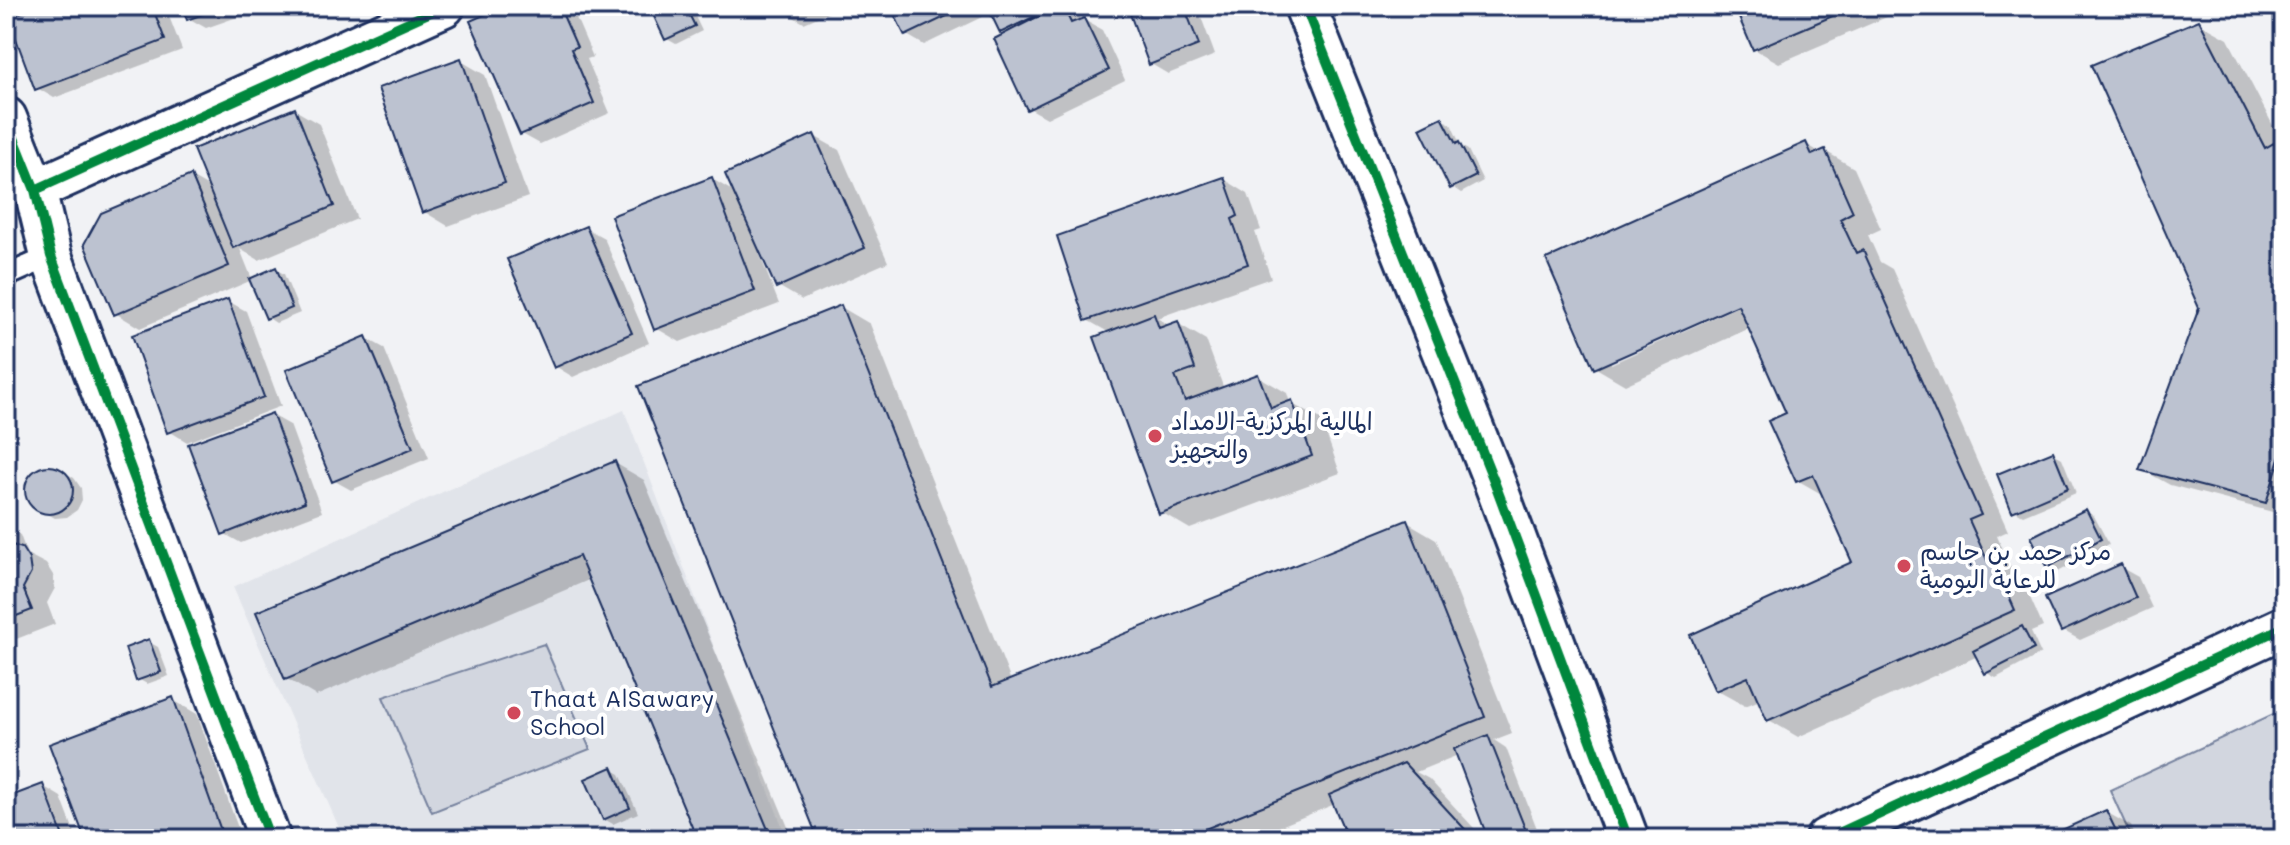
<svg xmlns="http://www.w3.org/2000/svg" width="2290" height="845" viewBox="0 0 2290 845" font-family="Mali,'Playpen Sans Arabic',sans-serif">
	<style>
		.built { fill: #e1e4ea }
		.green { fill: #d2d6df; stroke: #76829e; stroke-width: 2 }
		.shadow { fill: #0003; fill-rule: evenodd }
		.building { fill: #bcc2d0; stroke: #1b2f5e; stroke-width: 2 }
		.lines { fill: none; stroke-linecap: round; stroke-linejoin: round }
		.lane-casing { stroke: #1b2f5e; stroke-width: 26 }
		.street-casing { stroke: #1b2f5e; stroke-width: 46 }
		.lane { stroke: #fff; stroke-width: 20 }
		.street { stroke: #fff; stroke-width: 40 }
		.cycleway-casing { stroke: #fff; stroke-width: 15 }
		.cycleway { stroke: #00873e; stroke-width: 10 }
		.poi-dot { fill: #d1495b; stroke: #fff; stroke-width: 3 }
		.labels { text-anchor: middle; stroke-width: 8; stroke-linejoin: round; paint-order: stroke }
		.poi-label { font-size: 24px; fill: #1b2f5e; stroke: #fff; text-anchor: start }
	</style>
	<rect width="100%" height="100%" fill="#f1f2f5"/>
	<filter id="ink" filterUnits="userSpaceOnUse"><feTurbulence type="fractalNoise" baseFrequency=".0125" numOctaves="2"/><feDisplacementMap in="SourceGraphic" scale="16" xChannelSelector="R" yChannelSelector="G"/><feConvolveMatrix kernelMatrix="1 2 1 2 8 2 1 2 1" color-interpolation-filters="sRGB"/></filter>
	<g filter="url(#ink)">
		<path class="built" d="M624 410 787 839H344L233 587Z"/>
		<path class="green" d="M544 644 590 749 432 812 383 697Z
			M2284 709V839H2132L2110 790Z"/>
		<path class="shadow" d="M6 6H165L182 50 54 98 37 88 14 17 6 12Z
			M184 6H266V7L206 28 188 18Z
			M509 6H571L593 57 587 59 610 113 540 144 522 134Z
			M651 6H690L702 31 676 44 667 39Z
			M783 6H843L804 23 786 13Z
			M893 6H979L984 16 924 45 907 35Z
			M989 6H1094L1078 13 1082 21 1084 20 1102 30 1125 80 1047 118 1029 108 1006 34 1001 32Z
			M1129 6H1197L1215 55 1168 74 1151 64Z
			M1736 6H1901L1903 10 1779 63 1754 49Z
			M2199 23 2228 39 2281 141 2284 139V515L2170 485 2141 469 2201 308Z
			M461 61 485 75 528 197 448 226 423 211Z
			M295 110 319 124 357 219 259 260 240 249 252 279 275 269 284 274 300 313 276 323 267 317 252 280 140 328 115 313 191 177 212 189Z
			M1442 119 1451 124 1461 146 1468 150 1483 181 1461 193 1452 187Z
			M814 136 839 150 888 262 802 300 778 286 762 252 759 253 779 304 680 342 656 328 712 179 736 193Z
			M1806 144 1821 153 1825 151 1854 168 1881 229 1868 235 1880 262 1892 269 2008 531 1997 536 2013 573 2021 577 2043 627 2031 632 2041 654 1996 678 1987 673 1978 656 1798 737 1769 720 1760 700 1745 706 1716 690 1854 563 1825 496 1797 480 1788 414 1750 328 1625 385 1596 368ZM1746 299 1748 302 1611 364V360Z
			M1224 179 1248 194 1261 230 1255 232 1271 278 1157 318 1170 326 1177 323 1206 340 1224 389 1258 376 1287 393 1290 403 1321 419 1340 473 1190 529 1161 512 1110 333 1087 320Z
			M586 228 604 238 649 343 573 377 555 366Z
			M228 301 246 311 281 406 187 442 169 431Z
			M841 307 870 324 1011 681 1407 522 1436 539 1512 733 1494 740 1506 748 1541 839H1490L1458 755 1416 772 1429 779 1484 839H1350L1335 804 1249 839H820Z
			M366 338 384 348 429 458 351 490 333 480Z
			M272 415 290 425 322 512 241 543 223 533Z
			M2053 453 2062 458 2076 493 2023 515 2014 510Z
			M615 463 644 480 793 839H699L591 579 316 696 287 679Z
			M42 468H53L64 472 74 478 81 488 82 500 77 510 67 517 55 518 35 507 28 498 27 486 32 476Z
			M2085 511 2094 516 2109 544 2058 572 2049 567Z
			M6 527 20 535 27 554 46 564 53 575 55 588 47 603 55 624 6 643Z
			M2120 567 2138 577 2152 608 2080 640 2062 630Z
			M149 642 158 647 169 676 147 684 138 679Z
			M173 700 197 714 242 839H87Z
			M611 769 620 774 638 813 613 824 604 819Z
			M43 786 61 797 77 839H6V800Z
			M2106 812 2131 826 2136 839H2058Z"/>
		<path class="building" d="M38 6H152L165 40 35 90 8 17Z
			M182 6H224L187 20Z
			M504 6H559L577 47 571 49 594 103 520 135 470 21Z
			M649 6H685L695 26 665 40Z
			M890 6H968L905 36Z
			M987 6H1056L1000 33Z
			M1059 6H1063L1071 23 1084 18 1109 70 1027 110 994 39Z
			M1127 6H1184L1199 45 1149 65Z
			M1734 6H1856L1753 50Z
			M2199 20 2265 148 2284 137V445L2266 503 2139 470 2199 308 2091 65Z
			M461 58 505 183 422 213 378 88Z
			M295 108 334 206 233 248 193 149Z
			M1442 117 1456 144 1459 142 1476 176 1450 189 1420 128Z
			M814 134 865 248 776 288 725 174Z
			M1806 142 1812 155 1825 149 1853 212 1840 219 1856 253 1863 250 1981 515 1969 520 1987 560 1992 558 2015 610 1767 721 1748 677 1715 691 1690 635 1852 562 1813 475 1796 482 1768 421 1786 413 1738 305 1594 369 1546 259Z
			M191 175 229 266 114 315 84 244 101 213Z
			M712 177 755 291 654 330 611 216Z
			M1224 177 1238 216 1232 219 1248 264 1085 321 1057 236Z
			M586 226 632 333 554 368 507 259Z
			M276 267 292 308 266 319 249 279Z
			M228 299 264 397 167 433 132 335Z
			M841 305 992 687 1407 520 1485 717 1180 839H818L638 386Z
			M1154 314 1159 328 1178 321 1195 369 1175 376 1185 401 1258 374 1271 408 1292 400 1312 456 1159 514 1094 337Z
			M366 336 413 448 332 482 286 370Z
			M272 413 305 502 222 535 188 444Z
			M2053 451 2068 488 2012 512 1997 474Z
			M615 461 772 839H697L579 556 285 680 256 612Z
			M25 490a24 24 0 1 1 48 0a24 24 0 1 1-48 0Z
			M2086 509 2101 539 2047 568 2031 537Z
			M6 543 22 548 29 559 31 573 23 588 32 610 6 620Z
			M2121 564 2136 598 2061 632 2045 598Z
			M2022 626 2034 649 1985 674 1973 651Z
			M149 639 161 672 136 681 125 648Z
			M173 697 224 839H85L49 744Z
			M1488 735 1526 831 1507 839H1488L1454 749Z
			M1404 763 1474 839H1348L1329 795Z
			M612 767 630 808 603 820 585 779Z
			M43 784 64 839H6V798Z
			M2106 810 2120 839H2055L2053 834Z"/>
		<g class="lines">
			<g class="lane-casing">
				<path id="lane" d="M6 276 51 256"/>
			</g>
			<g class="street-casing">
				<path id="street" d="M1305 6 1494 481 1628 839
					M6 118 35 190 51 256 270 839
					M35 190 444 6
					M1826 839 2284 627"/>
			</g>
			<use href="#lane" class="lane"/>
			<use href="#street" class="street"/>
			<g class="cycleway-casing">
				<path id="cycleway" d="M1305 6 1494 481 1628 839
					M6 118 35 190 51 256 270 839
					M35 190 444 6
					M1826 839 2284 627"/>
			</g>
			<use href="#cycleway" class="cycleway"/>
		</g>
	</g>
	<g class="poi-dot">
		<circle cx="1155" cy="436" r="8"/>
		<circle cx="1904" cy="566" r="8"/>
		<circle cx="514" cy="713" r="8"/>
	</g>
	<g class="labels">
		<g class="poi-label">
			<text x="1171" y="430">المالية المركزية-الامداد<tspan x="1171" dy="28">والتجهيز</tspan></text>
			<text x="1920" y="560">مركز حمد بن جاسم<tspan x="1920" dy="28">للرعاية اليومية</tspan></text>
			<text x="530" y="707">Thaat AlSawary<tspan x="530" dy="28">School</tspan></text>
		</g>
	</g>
	<rect width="2290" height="845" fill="none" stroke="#fff" stroke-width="32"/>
	<rect x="16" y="16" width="2258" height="813" fill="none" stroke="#1b2f5e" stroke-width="3" filter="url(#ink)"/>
</svg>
